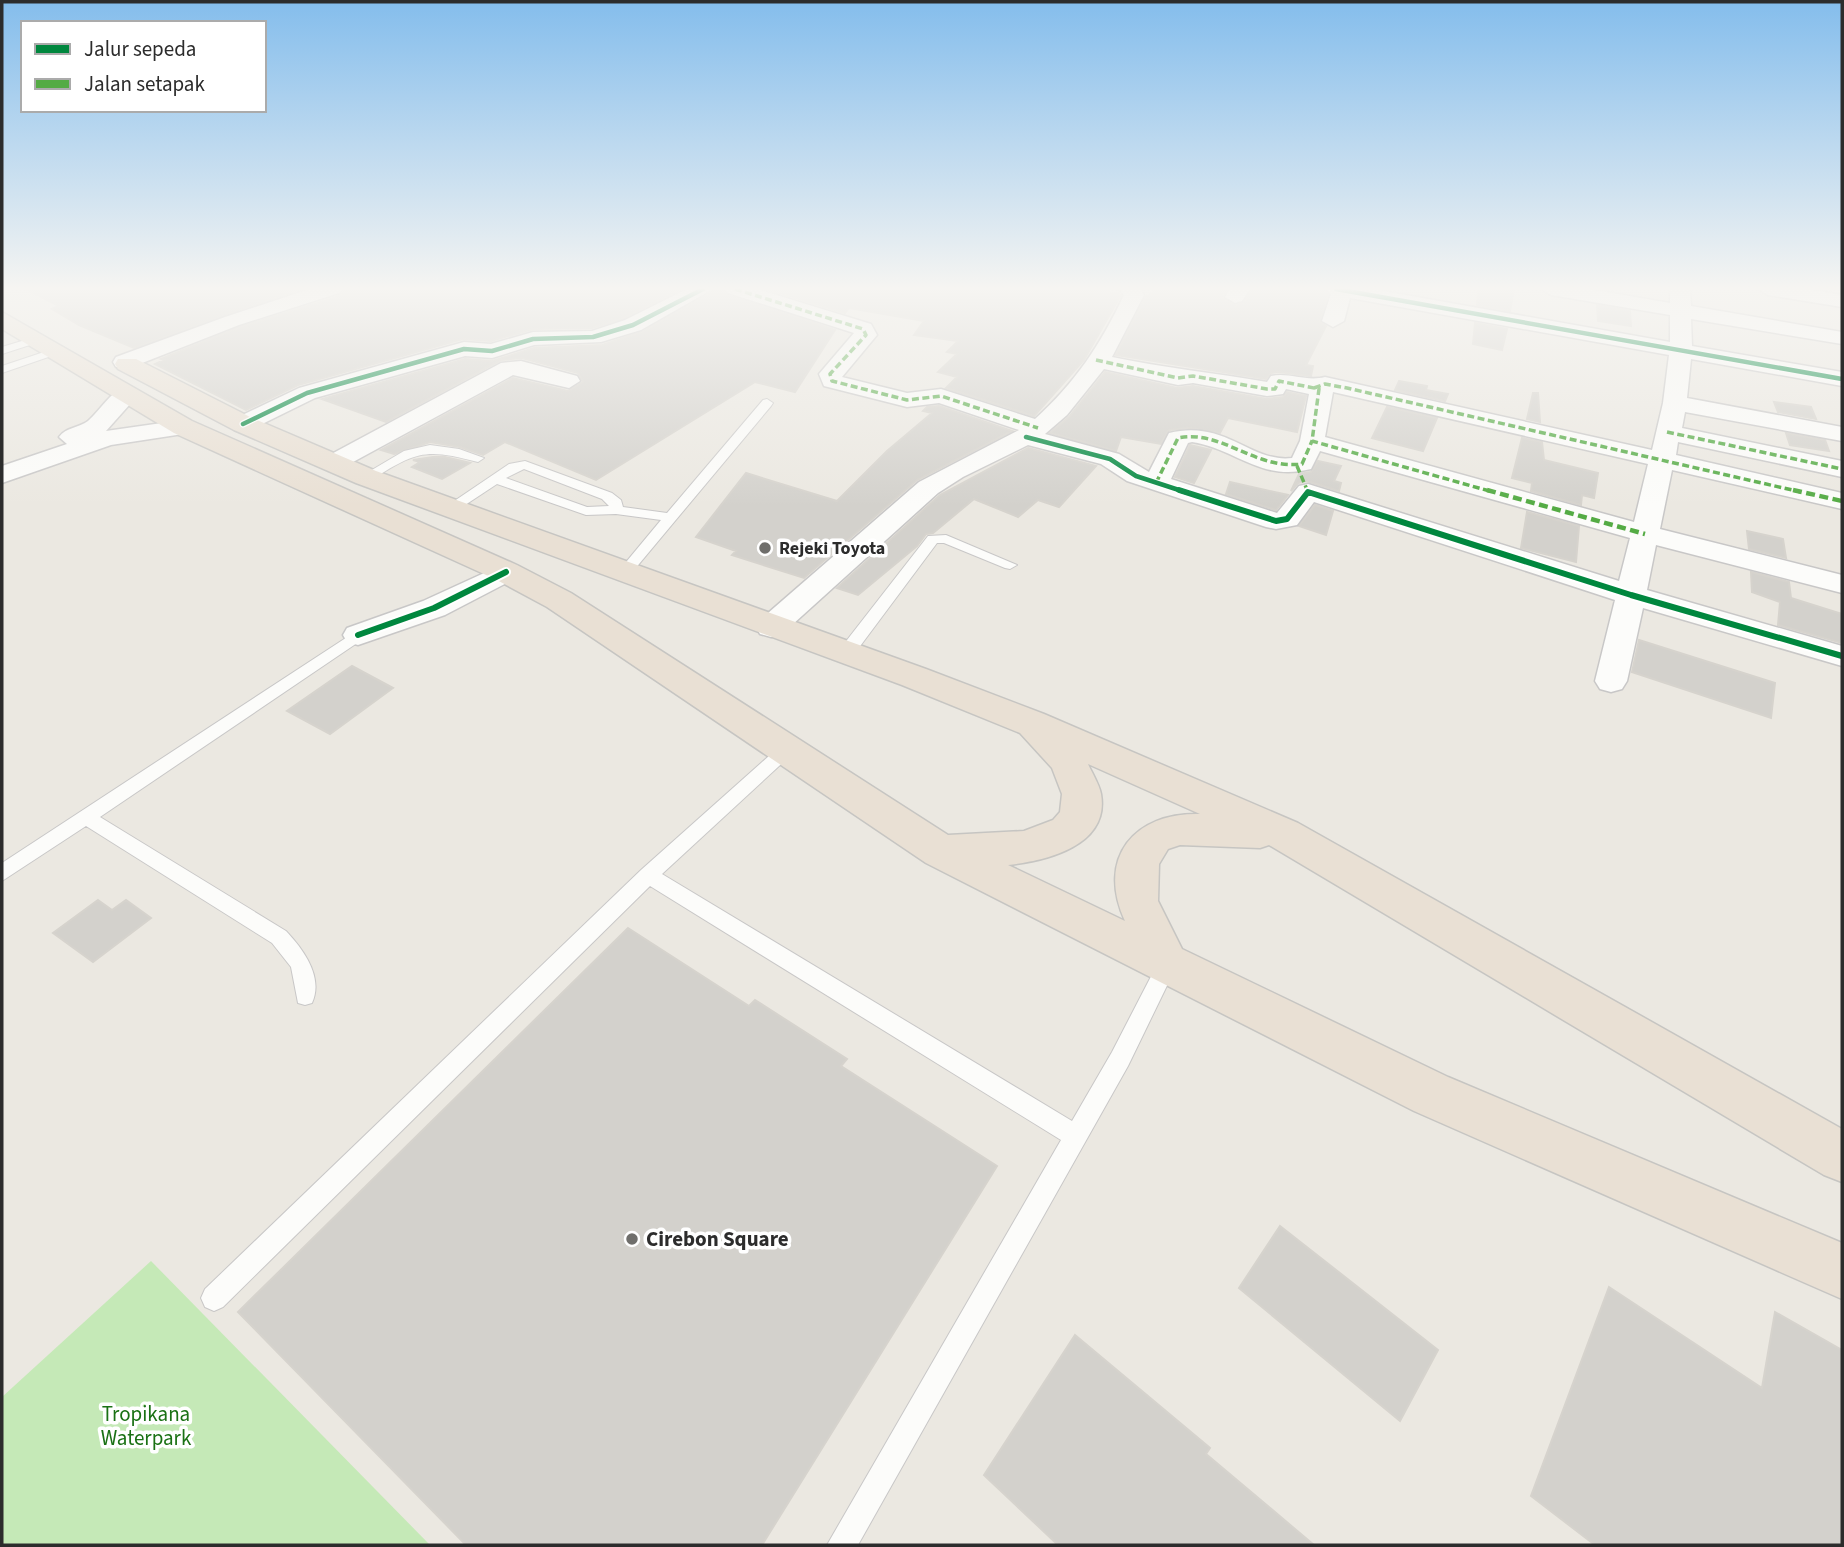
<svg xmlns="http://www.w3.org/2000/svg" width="1844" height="1547" viewBox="0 0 1844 1547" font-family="'Source Sans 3',sans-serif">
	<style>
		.green { fill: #c5e9b7 }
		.building { fill: #d3d1cc; stroke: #d6d3cd; stroke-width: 2 }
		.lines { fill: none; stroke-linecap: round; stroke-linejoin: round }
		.lane-casing { stroke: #c8c7c7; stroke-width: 2 }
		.street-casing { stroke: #c8c7c7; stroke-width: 3 }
		.highway-casing { stroke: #c6c5c2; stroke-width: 3 }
		.lane { fill: #fcfcfa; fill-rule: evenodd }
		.street { fill: #fcfcfa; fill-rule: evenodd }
		.highway { fill: #e9e0d4; fill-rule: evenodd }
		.quiet-far1 { stroke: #54ab44; stroke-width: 3.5; stroke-dasharray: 7 3.5; stroke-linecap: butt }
		.quiet { stroke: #54ab44; stroke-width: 4.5; stroke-dasharray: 9 4.5; stroke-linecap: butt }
		.cycleway-far1-casing { stroke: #fff; stroke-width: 7 }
		.cycleway-casing { stroke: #fff; stroke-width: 10 }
		.cycleway-far1 { stroke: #00873e; stroke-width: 4.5 }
		.cycleway { stroke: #00873e; stroke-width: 6 }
		.poi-dot { fill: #6f6e6b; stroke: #fff; stroke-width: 2.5 }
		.labels { text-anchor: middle; stroke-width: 7; stroke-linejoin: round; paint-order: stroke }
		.poi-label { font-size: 18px; font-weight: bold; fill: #2c2c2c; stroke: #fff; text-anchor: start }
		.near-poi-label { font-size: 21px; font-weight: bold; fill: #2c2c2c; stroke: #fff; text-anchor: start }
		.near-park-label { font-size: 21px; fill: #1a7114; stroke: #fff }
	</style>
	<rect width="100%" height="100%" fill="#ebe8e1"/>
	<path class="green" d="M151 1261 430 1545H2V1397Z"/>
	<path class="building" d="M26 289H301L134 348 79 325 52 309 59 306Z
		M344 289H681L624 318 592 328 533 329 491 341 463 339 298 385 246 410 155 364 164 360 161 359 240 327 340 296Z
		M716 289 835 330 795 392 755 382 596 480 505 442 483 455 460 447 430 442 394 454 381 450 513 378 568 391 583 382 578 373 522 358 501 360 386 422 322 399 465 359 492 361 534 348 602 345 642 332Z
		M767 289H1099L1121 295 1084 360 1034 416 946 388 957 377 938 372 957 354 947 352 958 341 914 335 924 321 849 308 845 313Z
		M1156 289H1227L1222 298 1236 306 1244 302 1252 289 1325 291 1328 295 1320 322 1326 326 1306 365 1313 366 1311 376 1278 372 1271 373 1266 379 1116 355 1145 298Z
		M1478 289H1514L1510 311 1477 305Z
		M1597 305 1630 311 1631 326 1598 321Z
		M1475 323 1507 329 1502 350 1473 344Z
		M1105 372 1177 388 1193 386 1267 399 1283 397 1287 392 1306 396 1297 432 1228 418 1220 433 1189 428 1169 430 1161 444 1121 437 1116 451 1050 433 1069 417Z
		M1399 381 1427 386 1426 390 1448 394 1445 401 1395 390Z
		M1533 393H1538L1540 422 1527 419Z
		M1774 402 1811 407 1816 419 1778 412Z
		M939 406 1012 431 917 480 804 578 732 555 736 551 696 537 746 473 837 501 887 451 932 413 923 411 927 407Z
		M1387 407 1437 418 1423 451 1372 438Z
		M1786 433 1825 440 1829 451 1790 445Z
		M1522 438 1542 442 1544 460 1598 473 1594 498 1582 495 1581 505 1531 491 1532 483 1512 478Z
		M1190 445 1211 450 1194 483 1175 477Z
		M1028 448 1096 466 1059 507 1038 500 1018 517 974 499 933 533 926 534 917 546 858 595 837 588 940 495Z
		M433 457H445L470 463 442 479 412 467 420 462 413 460Z
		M1318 461 1341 466 1334 481 1341 483 1339 491 1307 481 1298 483 1291 491 1299 474 1311 472Z
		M1230 482 1288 495 1276 510 1226 494Z
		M1315 505 1333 511 1326 535 1299 526Z
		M1527 512 1579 526 1576 562 1521 548Z
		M1747 531 1783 539 1786 558 1749 549Z
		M1751 572 1789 582 1791 598 1842 614V643L1778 625 1780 602 1752 592Z
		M1639 640 1775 683 1771 718 1632 672Z
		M352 666 393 688 330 734 287 711Z
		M98 900 112 910 126 900 151 918 93 962 53 933Z
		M628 928 749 1006 755 1000 847 1059 841 1066 997 1166 762 1545H466L238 1312Z
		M1280 1226 1438 1350 1400 1421 1239 1288Z
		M1609 1287 1762 1388 1775 1312 1842 1350V1545H1595L1531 1496Z
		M1075 1335 1210 1448 1206 1454 1314 1545H1058L984 1475Z"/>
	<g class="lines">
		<g class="lane-casing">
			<path id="lane" d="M35 337 39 338V342L2 354V347Z
				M53 349 59 352 57 354 2 373V366Z
				M767 399 773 403 771 406 629 576H619L617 573 661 520 616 514 586 515 497 484 456 511 451 512 444 508 509 464 525 461 612 493 621 500 623 507 667 513 763 400ZM524 469 602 499 609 506 587 507 506 478Z
				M430 445 459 449 484 458 478 462C425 448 417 451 371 480L366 481 360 477 404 451Z
				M946 535 1017 565 1010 569 1005 568 944 543H937L852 657H840L838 653 840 649 928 536Z
				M358 630 363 631 366 635 363 639 100 817 286 931C303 949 324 977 312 1003L305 1005 298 1003 291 967 272 943 86 826 2 881V863Z
				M785 745 791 747 794 751 791 755 662 874 1072 1121 1112 1052 1160 959 1167 956 1174 959 1177 965 1128 1066 858 1545H827L1061 1140 650 886 223 1307 214 1311 205 1307 201 1298 205 1289 641 870 779 747Z"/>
		</g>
		<g class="street-casing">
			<path id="street" d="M310 289H342L339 293 239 325 132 367H116L113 362 116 357 225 317Z
				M687 289H713L641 330 601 342 534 345 492 358 465 356 315 398 252 429H234L231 424 234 419 299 388 464 342 491 344 533 332 592 331 625 320Z
				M725 289H757L871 324 877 335 842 377 907 393 941 389 1035 419C1075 383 1101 344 1124 295L1119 289H1140L1144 295 1112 357C1164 368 1215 373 1267 382L1271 376C1289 372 1306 382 1325 377L1652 450 1663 403 1669 355 1350 298 1344 321 1333 327 1322 321 1331 294 1326 289H1372L1670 342V315L1551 295 1541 289H1589L1670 303V289H1690L1691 306 1842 332V344L1691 319 1692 346 1842 372V386L1691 359 1687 398 1842 427V441L1685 412 1682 428 1842 461V477L1678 442 1676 455 1842 493V509L1672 470 1660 529 1842 575V593L1656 545 1647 590 1842 646V666L1643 608 1627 681 1622 689 1611 692 1600 689 1595 681 1615 600 1314 502 1297 525 1276 529 1266 527 1127 481 1101 464 1028 445 963 477 938 493 782 634 771 637 760 634 756 627 760 620 919 482 1019 430 939 403 907 407 824 386 819 374 854 333 728 293ZM1104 369 1178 385 1193 383 1267 396 1283 394 1286 389 1309 394 1300 441 1292 458C1250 463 1226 419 1169 433L1149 472 1119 454 1045 434 1067 415ZM1333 392 1648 464 1634 522 1325 437ZM1192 442C1237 449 1260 482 1311 469L1320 451 1630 538 1619 581 1308 484 1299 486 1277 513 1171 479 1188 443Z
				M1230 289H1250L1242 301 1235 303 1225 297Z
				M1758 289H1807L1842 295V307L1768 295Z
				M521 361 577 376 580 381 569 388 513 375 342 468H324L320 463 324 458 501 363Z
				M127 387 135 389 139 394 106 431 183 420 192 422 195 427 192 432 183 434 111 445 2 483V466L67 444 59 437C66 427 79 428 88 421 101 410 110 391 127 387Z
				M506 563 516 566 520 572 516 578 445 615 358 645 347 642 343 635 347 628 423 601Z"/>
		</g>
		<g class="highway-casing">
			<path id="highway" d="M2 312 192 421 517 565 571 593 948 835 1024 831 1053 820 1060 812 1062 794 1052 768 1020 733 902 685 356 483 234 430 118 369 115 364 118 359H136L252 418 376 471 926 669 1044 714 1298 823 1842 1129V1182L1824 1175 1269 845 1260 848 1180 845 1168 849 1159 864 1158 901 1182 949 1448 1077 1842 1243V1299L1414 1111 926 863 547 607 495 579 174 433 2 329ZM1088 764 1200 814C1134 812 1096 858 1125 921L1008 865C1046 861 1110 846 1101 794 1099 784 1092 773 1088 764Z"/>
		</g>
		<use href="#lane" class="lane"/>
		<use href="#street" class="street"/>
		<use href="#highway" class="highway"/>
		<path class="quiet-far1" d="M735 289 863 329 866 335 830 374 832 381 907 400 941 396 1038 428
			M1096 360 1178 378 1193 376 1267 389H1275L1279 381 1319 389 1312 441 1493 492
			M1314 388 1325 384 1347 388 1801 492
			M1667 432 1842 469
			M1297 466 1308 492
			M1156 483 1178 438C1222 429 1254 470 1302 464L1312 441"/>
		<path class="quiet" d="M1487 490 1645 534
			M1793 490 1842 501"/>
		<g class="cycleway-far1-casing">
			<path id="cycleway-far1" d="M1336 289 1842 379
				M243 424 307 393 464 349 492 351 533 339 593 337 633 325 703 289
				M1026 437 1110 459 1136 476 1185 492"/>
		</g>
		<g class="cycleway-casing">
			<path id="cycleway" d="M1179 490 1276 521 1287 519 1308 492 1631 595 1842 656
				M358 635 434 608 506 572"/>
		</g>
		<use href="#cycleway-far1" class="cycleway-far1"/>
		<use href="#cycleway" class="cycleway"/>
	</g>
	<linearGradient id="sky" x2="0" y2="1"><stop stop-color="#84bdec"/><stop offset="0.57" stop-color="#f6f5f2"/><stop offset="1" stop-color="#f6f5f2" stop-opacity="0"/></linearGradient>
	<rect width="1844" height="506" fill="url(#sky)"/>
	<g class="poi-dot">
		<circle cx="765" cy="548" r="7"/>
		<circle cx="632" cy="1239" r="7"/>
	</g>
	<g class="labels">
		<g class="poi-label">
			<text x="779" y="554">Rejeki Toyota</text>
		</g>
		<g class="near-poi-label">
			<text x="646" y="1246">Cirebon Square</text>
		</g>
		<g class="near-park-label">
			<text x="146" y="1421">Tropikana<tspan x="146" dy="24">Waterpark</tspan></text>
		</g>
	</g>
	<rect width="1844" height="1547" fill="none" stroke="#2c2c2c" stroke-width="7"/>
	<rect x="21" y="21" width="245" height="91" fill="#ffffff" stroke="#ababab" stroke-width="2"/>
	<rect x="35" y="44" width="35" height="10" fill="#00873e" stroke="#ababab" stroke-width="2"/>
	<text x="84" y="56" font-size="21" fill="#2c2c2c">Jalur sepeda</text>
	<rect x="35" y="79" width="35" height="10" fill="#54ab44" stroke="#ababab" stroke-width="2"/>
	<text x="84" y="91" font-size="21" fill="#2c2c2c">Jalan setapak</text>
</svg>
